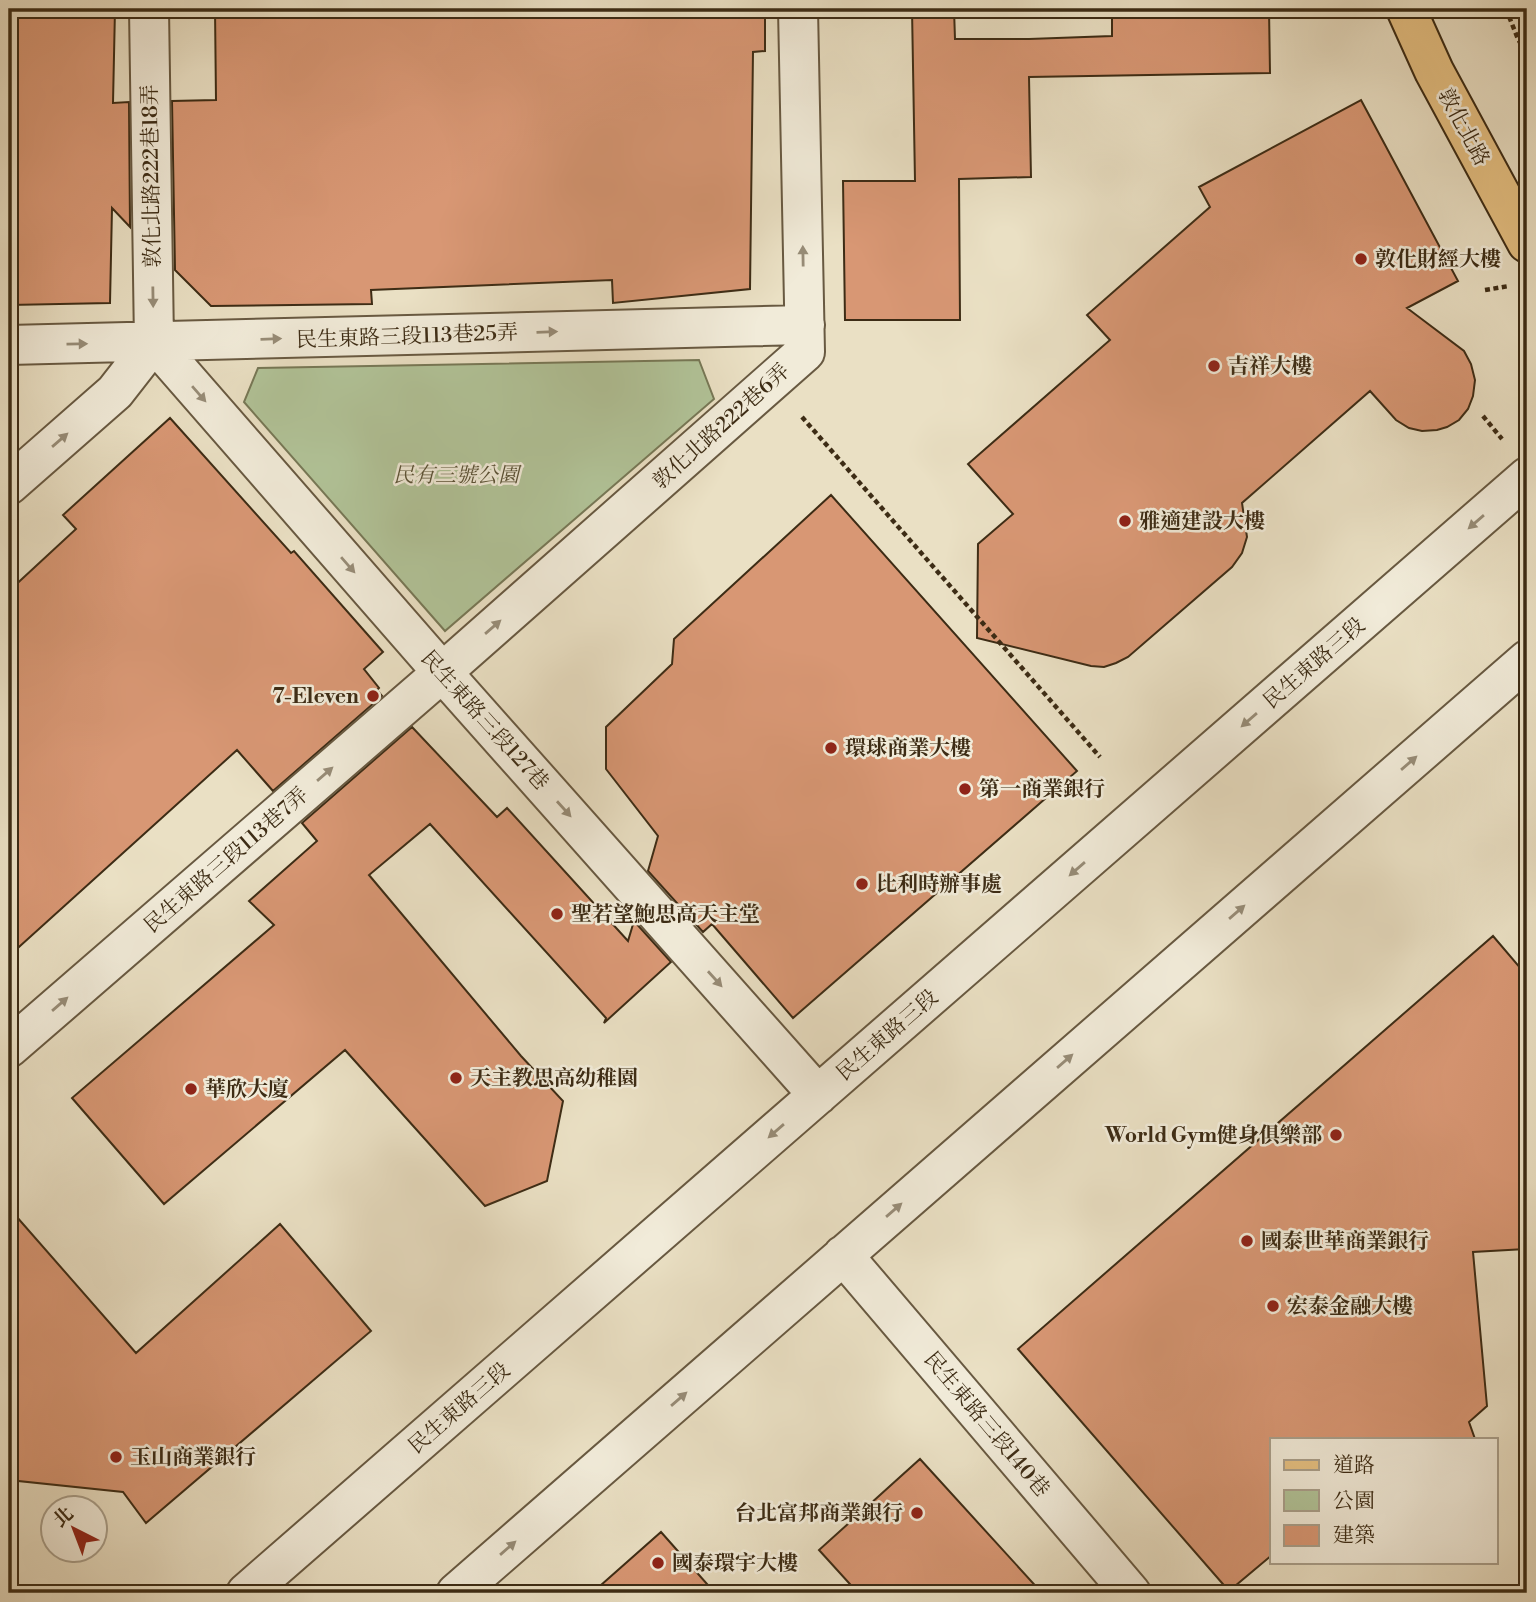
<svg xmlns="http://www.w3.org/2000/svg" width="1536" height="1602" viewBox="0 0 1536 1602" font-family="'Libre Bodoni','Noto Serif TC',serif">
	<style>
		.green { fill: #b1c398; stroke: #777856; stroke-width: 2 }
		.building { fill: #d89774; stroke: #3d2c15; stroke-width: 2 }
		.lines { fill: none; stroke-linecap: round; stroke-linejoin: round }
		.minor-casing { stroke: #685941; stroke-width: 42 }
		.major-casing { stroke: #3d2c15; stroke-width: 42 }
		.path { stroke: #3d2c15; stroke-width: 4.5; stroke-dasharray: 5 3.5; stroke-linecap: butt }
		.minor { stroke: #f1ebd9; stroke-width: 38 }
		.major { stroke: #e5c082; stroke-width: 38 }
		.oneway { fill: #978c77 }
		.poi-dot { fill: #8f2418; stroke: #f1ebd9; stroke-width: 2.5 }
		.labels { text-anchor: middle; stroke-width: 5; stroke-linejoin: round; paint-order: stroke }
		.street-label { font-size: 21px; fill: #3d2c15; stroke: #f1ebd9 }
		.poi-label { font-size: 21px; font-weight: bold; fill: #3d2c15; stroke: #f1ebd9; text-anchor: start }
		.park-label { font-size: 21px; font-style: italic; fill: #5a5236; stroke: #f1ebd9 }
	</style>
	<rect width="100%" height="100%" fill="#eae0c4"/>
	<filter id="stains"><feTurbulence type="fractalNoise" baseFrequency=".00286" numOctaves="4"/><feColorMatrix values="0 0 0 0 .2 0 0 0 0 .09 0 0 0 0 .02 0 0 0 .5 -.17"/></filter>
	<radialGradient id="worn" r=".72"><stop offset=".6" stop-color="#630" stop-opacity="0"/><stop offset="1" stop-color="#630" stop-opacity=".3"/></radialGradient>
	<path class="green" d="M699 360 714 399 445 631 244 402 258 368Z"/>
	<path class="building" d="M9 9H115L113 103 129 102 130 227 112 208 110 303 9 305Z
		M215 9H765V51L753 52 750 289 613 303 612 280 371 290 372 304 211 306 175 270 172 101 216 100Z
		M912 9H954L955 39H1029L1112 36V9H1269L1270 73 1029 77 1031 177 959 179 960 320H845L843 181H915Z
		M1361 100 1458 281 1407 308 1464 351 1471 364 1475 380 1473 396 1468 409 1459 420 1447 427 1437 430 1422 431 1409 428 1396 420 1370 391 1242 503 1247 537 1242 553 1232 567 1128 657 1116 663 1104 667 1091 666 977 638 978 544 1013 514 968 464 1110 340 1087 315 1210 207 1199 187Z
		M170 418 291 553 294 551 383 652 364 669 379 688 377 690 382 696 273 791 237 750 9 956V591L76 529 63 515Z
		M831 495 1077 771 793 1018 712 924 703 932 648 871 658 836 606 769V727L672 664 674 639Z
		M412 727 497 817 507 808 628 941 634 921 671 962 604 1023 606 1018 430 824 369 875 521 1056 563 1101 547 1181 485 1206 345 1050 164 1204 72 1098 274 925 249 901 317 841 302 823Z
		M1493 936 1527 976V1249L1473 1252 1487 1406 1469 1422 1475 1439H1272V1555L1229 1591 1018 1349Z
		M9 1208 136 1353 280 1224 371 1331 146 1523 123 1492 9 1480Z
		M920 1459 1042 1593H858L819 1550Z
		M661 1532 715 1593H592Z"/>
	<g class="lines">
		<g class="minor-casing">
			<path id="minor" d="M149 9 154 342
				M154 342 442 672 818 1095
				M9 345 805 325
				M9 485 115 392 154 342
				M9 1048 429 684 805 352 798 9
				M843 1255 1131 1593
				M246 1593 1527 477
				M456 1593 1527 660"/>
		</g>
		<g class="major-casing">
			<path id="major" d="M1406 9 1434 71 1527 243"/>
		</g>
		<path class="path" d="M1506 9 1518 39 1527 55
			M1485 290 1509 286
			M1483 416 1502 439
			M802 417 1100 757"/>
		<use href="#minor" class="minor"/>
		<use href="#major" class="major"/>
	</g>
	<defs><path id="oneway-solid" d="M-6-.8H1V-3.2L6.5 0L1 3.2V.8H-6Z" transform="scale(1.75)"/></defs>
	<g class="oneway">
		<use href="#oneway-solid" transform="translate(803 256) rotate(-91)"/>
		<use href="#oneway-solid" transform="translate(153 297) rotate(89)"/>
		<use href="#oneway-solid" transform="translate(547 332) rotate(-2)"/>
		<use href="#oneway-solid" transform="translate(271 339) rotate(-2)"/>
		<use href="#oneway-solid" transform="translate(77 344) rotate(-1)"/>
		<use href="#oneway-solid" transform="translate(199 394) rotate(49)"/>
		<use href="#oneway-solid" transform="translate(60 440) rotate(-41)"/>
		<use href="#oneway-solid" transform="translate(1476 522) rotate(139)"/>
		<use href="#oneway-solid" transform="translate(348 565) rotate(49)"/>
		<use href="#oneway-solid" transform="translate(493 627) rotate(-41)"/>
		<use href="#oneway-solid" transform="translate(1249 720) rotate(139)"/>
		<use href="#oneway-solid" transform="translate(1409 763) rotate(-41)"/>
		<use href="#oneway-solid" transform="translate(325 774) rotate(-41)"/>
		<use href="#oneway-solid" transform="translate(564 809) rotate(48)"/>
		<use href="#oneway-solid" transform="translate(1077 869) rotate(139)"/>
		<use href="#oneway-solid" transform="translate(1237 912) rotate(-41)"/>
		<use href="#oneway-solid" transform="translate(715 979) rotate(48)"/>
		<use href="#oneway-solid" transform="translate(60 1004) rotate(-41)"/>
		<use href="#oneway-solid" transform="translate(1065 1061) rotate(-41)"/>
		<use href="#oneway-solid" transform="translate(776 1131) rotate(139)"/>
		<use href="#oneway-solid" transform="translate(894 1210) rotate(-41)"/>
		<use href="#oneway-solid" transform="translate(679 1399) rotate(-41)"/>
		<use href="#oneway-solid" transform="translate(508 1548) rotate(-41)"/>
	</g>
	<g class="poi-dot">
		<circle cx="1361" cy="259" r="7"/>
		<circle cx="1214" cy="366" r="7"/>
		<circle cx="1125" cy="521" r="7"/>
		<circle cx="373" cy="696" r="7"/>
		<circle cx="831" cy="748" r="7"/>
		<circle cx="965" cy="789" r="7"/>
		<circle cx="862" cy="884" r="7"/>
		<circle cx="557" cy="914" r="7"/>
		<circle cx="456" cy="1078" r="7"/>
		<circle cx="191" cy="1089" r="7"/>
		<circle cx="1336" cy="1135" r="7"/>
		<circle cx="1247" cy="1241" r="7"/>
		<circle cx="1273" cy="1306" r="7"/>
		<circle cx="116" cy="1457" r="7"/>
		<circle cx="917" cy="1513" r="7"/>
		<circle cx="658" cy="1563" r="7"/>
	</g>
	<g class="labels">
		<g class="street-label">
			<text transform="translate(1464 127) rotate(62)" y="7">敦化北路</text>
			<text transform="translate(151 176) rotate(-91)" y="7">敦化北路222巷18弄</text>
			<text transform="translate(407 336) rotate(-2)" y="7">民生東路三段113巷25弄</text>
			<text transform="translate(721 426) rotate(-42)" y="7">敦化北路222巷6弄</text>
			<text transform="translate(1314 663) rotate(-41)" y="7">民生東路三段</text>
			<text transform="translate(485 720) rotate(48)" y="7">民生東路三段127巷</text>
			<text transform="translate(226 860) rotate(-41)" y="7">民生東路三段113巷7弄</text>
			<text transform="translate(887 1035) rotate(-41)" y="7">民生東路三段</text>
			<text transform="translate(459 1408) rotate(-41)" y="7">民生東路三段</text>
			<text transform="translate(987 1424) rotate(50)" y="7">民生東路三段140巷</text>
		</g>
		<g class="poi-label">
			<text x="1375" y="266">敦化財經大樓</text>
			<text x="1228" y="373">吉祥大樓</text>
			<text x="1139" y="528">雅適建設大樓</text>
			<text x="359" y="703" text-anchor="end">7-Eleven</text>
			<text x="845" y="755">環球商業大樓</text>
			<text x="979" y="796">第一商業銀行</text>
			<text x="876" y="891">比利時辦事處</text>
			<text x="571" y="921">聖若望鮑思高天主堂</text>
			<text x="470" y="1085">天主教思高幼稚園</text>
			<text x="205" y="1096">華欣大廈</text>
			<text x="1322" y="1142" text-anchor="end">World Gym健身俱樂部</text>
			<text x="1261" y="1248">國泰世華商業銀行</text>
			<text x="1287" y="1313">宏泰金融大樓</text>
			<text x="130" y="1464">玉山商業銀行</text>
			<text x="903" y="1520" text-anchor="end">台北富邦商業銀行</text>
			<text x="672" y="1570">國泰環宇大樓</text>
		</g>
		<g class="park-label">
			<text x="456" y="482">民有三號公園</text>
		</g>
	</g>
	<rect width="1536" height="1602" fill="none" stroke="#eae0c4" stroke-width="35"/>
	<rect x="10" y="10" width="1515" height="1581" fill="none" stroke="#3d2c15" stroke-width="3.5"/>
	<rect x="18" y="18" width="1501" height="1567" fill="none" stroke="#3d2c15" stroke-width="2"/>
	<rect x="1270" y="1438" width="228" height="126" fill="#f1ebd9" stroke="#a99f8b" stroke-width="2"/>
	<rect x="1284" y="1460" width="35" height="10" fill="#e5c082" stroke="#a99f8b" stroke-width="2"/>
	<text x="1333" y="1472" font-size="21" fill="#3d2c15">道路</text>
	<rect x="1284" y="1490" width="35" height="21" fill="#b1c398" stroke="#a99f8b" stroke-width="2"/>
	<text x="1333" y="1508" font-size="21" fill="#3d2c15">公園</text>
	<rect x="1284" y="1525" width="35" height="21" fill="#d89774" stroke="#a99f8b" stroke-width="2"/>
	<text x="1333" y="1542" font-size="21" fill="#3d2c15">建築</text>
	<g transform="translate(74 1529) rotate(318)"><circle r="33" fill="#f1ebd9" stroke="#a99f8b" stroke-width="2"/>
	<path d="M0-5L12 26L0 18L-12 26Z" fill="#8f2418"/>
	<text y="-10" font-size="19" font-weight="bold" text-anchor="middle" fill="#3d2c15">北</text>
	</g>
	<rect width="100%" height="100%" filter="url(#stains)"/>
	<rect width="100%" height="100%" fill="url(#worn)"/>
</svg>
